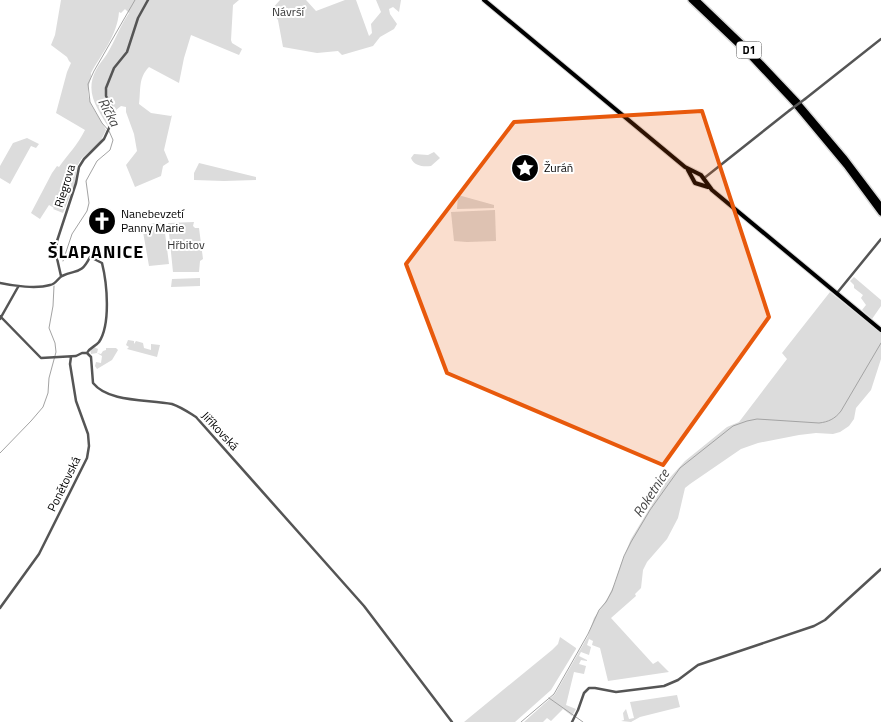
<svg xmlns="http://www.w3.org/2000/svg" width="881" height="722" viewBox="0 0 881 722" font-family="'Titillium Web',sans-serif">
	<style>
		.green { fill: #dcdcdc }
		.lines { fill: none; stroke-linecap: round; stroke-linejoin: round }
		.stream { stroke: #a3a3a3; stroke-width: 1 }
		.major-casing { stroke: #dbdbdb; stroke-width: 6 }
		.highway-casing { stroke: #dbdbdb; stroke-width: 8 }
		.minor { stroke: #555; stroke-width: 2.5 }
		.major { stroke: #000; stroke-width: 4 }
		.highway { stroke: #000; stroke-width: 5 }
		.minor-bridge { stroke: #555; stroke-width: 2.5 }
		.marked { fill: #e8590c; fill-opacity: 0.2; stroke: #e8590c; stroke-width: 4; stroke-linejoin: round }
		.labels { text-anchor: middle; stroke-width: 4; stroke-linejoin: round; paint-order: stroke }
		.shield { fill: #fff; stroke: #4c4c4c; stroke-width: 1 }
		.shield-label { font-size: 11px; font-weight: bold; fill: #000 }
		.park-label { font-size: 12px; fill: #333; stroke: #fff }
		.poi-label { font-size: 12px; fill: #000; stroke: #fff; text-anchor: start }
		.street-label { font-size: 12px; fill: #000; stroke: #fff }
		.water-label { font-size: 14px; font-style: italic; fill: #444; stroke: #fff }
		.district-label { font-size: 18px; font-weight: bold; letter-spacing: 1px; fill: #000; stroke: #fff }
	</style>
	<rect width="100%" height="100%" fill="#fff"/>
	<path class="green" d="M61 0H239L233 5 231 40 232 43 242 49 239 55 191 35 184 58 179 83 149 67C138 78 141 90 139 104L151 113 171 116 172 115 164 150 169 162 163 166 161 176 135 187 126 165 137 151 134 134 126 112V107L121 106 116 110 117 114 115 111V115L109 128C98 109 84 93 96 70 99 64 103 60 107 54 115 41 120 26 129 13L125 9 121 13 119 12C117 36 102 53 91 73 92 80 87 86 88 93 89 107 101 118 106 130L100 142 82 158 77 166 75 183 63 213 53 209 54 208 49 205 40 219 31 213 52 173 57 166 59 167C69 153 77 146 85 130L56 113 67 72 71 63 69 61 67 57 51 45 55 35Z
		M280 0H306L316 11 345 0H356L369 36 372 33 371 24 381 12 376 0H401L399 12 393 7 389 9 390 14 397 24 394 29 380 37 373 46 342 55 338 51 317 53 283 47 278 20 271 10Z
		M27 138 39 144 36 148 31 146 10 184 0 178V166L13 143Z
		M434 152 440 158 431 166C423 167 414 166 411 158L414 154 428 155Z
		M199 163 256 177V180L224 181 194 180V173Z
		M458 195 494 205V208L457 209Z
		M495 210 496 241 467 242 454 241 451 212Z
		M159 222 164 225 169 264 149 266 142 226Z
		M194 222 193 226 195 228H199L203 259 200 261 199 272H173L168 223Z
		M854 277 881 300V306L872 319 862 310 866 305 861 298 863 295 854 288V285L850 281Z
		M200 278V286L171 287 172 279Z
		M830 292 881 333V359L871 390 856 408 854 419 849 426 840 432 833 434 816 433 799 435 758 443 741 449 690 484 685 488 678 518 667 539 647 562 643 570 641 588 635 594 636 596 611 618 653 664 658 661 669 672 608 681 600 648 592 645 593 641 589 639 587 645 591 647 589 655 581 652 579 656 587 660V661L581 660 579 664 586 666 584 674 574 672 566 705 576 709 572 716 563 709 551 721 547 718 543 722H524L555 694 588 636 594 618 607 599 615 583 621 564 631 539 665 483 685 461 727 427 739 422 787 359 782 353Z
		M128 340 134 341V344L136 341 143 343 144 348 151 350V344L160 345 157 357 127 349 129 347 126 345Z
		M94 347 98 349 97 353 101 354 103 351 106 350V348H116L118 350 112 360 97 369 95 366 96 362 101 363 102 356 97 353 91 354 90 349Z
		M560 637 576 648V649L551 690 515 722H464L552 650 558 644Z
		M677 695 680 707 640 717 631 722 621 721 624 720 623 713 626 709 629 719 634 718 630 702Z"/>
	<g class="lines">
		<path class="stream" d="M63 261 72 234 87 211 89 203 86 181 97 161 110 150 113 140 109 131 102 123 90 102 88 84 94 71 135 0
			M0 453 31 421 43 407 48 393 49 378 56 352 55 343 49 328 53 306 54 286
			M549 698 583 722
			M521 722 554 694 588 634 599 610 606 602 612 591 624 556 631 542 650 510 680 468 733 426 747 421 757 419 819 423C828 422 835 419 841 411L881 343"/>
		<g class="major-casing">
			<path id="major" d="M484 0 685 167 701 175 712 190 881 330
				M688 170 695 183 708 187"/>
		</g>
		<g class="highway-casing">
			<path id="highway" d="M691 0 749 55 795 104
				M697 0 745 46 798 102
				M800 105 844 157 881 206
				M797 107 847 167 881 213"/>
		</g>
		<path class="minor" d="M805 99 881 39
			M703 179 790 110
			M61 276 56 254 57 241 76 183 79 167 84 159 104 139 115 115 114 110 106 96V88L114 68 127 52 138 18 148 0
			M0 283C13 286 37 289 50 285 56 284 58 278 62 276 77 269 81 275 90 257L102 263C107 283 111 324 99 342 95 347 90 347 87 353H82L76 356 41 358 0 316
			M837 293 881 239
			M0 319 18 287
			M87 353 91 357 93 383C109 403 149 399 172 404 181 407 188 412 196 417L364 606 452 722
			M0 608 39 554 87 458 89 446 88 434 76 401 70 364 71 357
			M572 722 578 710 584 693 589 688H595L616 692 664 686 678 680 698 665 814 626 825 620 881 569"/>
		<use href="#major" class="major"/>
		<use href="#highway" class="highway"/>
		<path class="minor-bridge" d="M790 110 805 99"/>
	</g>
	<path class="marked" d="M702 111 769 317 663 465 447 373 406 264 514 122Z"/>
	<defs>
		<g id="sight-disc" transform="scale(1.4375)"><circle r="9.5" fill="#000" stroke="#fff"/><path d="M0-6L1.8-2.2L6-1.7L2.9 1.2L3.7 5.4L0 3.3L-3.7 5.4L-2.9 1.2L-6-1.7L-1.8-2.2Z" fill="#fff"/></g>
		<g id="church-disc" transform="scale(1.4375)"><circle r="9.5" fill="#000" stroke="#fff"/><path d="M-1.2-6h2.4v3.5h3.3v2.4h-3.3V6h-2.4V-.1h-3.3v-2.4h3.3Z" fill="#fff"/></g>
	</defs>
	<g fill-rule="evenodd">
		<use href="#sight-disc" x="525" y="168"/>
		<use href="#church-disc" x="102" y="221"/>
	</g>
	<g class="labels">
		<rect class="shield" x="736.5" y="41.5" width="25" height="17" rx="4"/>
		<g class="shield-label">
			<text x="749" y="54">D1</text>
		</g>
		<g class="park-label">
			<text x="288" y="16">Návrší</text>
			<text x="186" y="249">Hřbitov</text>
		</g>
		<g class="poi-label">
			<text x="544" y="172">Žuráň</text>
			<text x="121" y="218">Nanebevzetí<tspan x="121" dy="14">Panny Marie</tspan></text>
		</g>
		<g class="street-label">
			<text transform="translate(65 186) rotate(-73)" y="4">Riegrova</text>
			<text transform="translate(220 431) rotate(47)" y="4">Jiříkovská</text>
			<text transform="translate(64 484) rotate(-64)" y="4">Ponětovská</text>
		</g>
		<g class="water-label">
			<text transform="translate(109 112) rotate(62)" y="5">Říčka</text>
			<text transform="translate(651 493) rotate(-57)" y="5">Roketnice</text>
		</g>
		<g class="district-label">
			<text x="96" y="258">ŠLAPANICE</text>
		</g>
	</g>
</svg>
